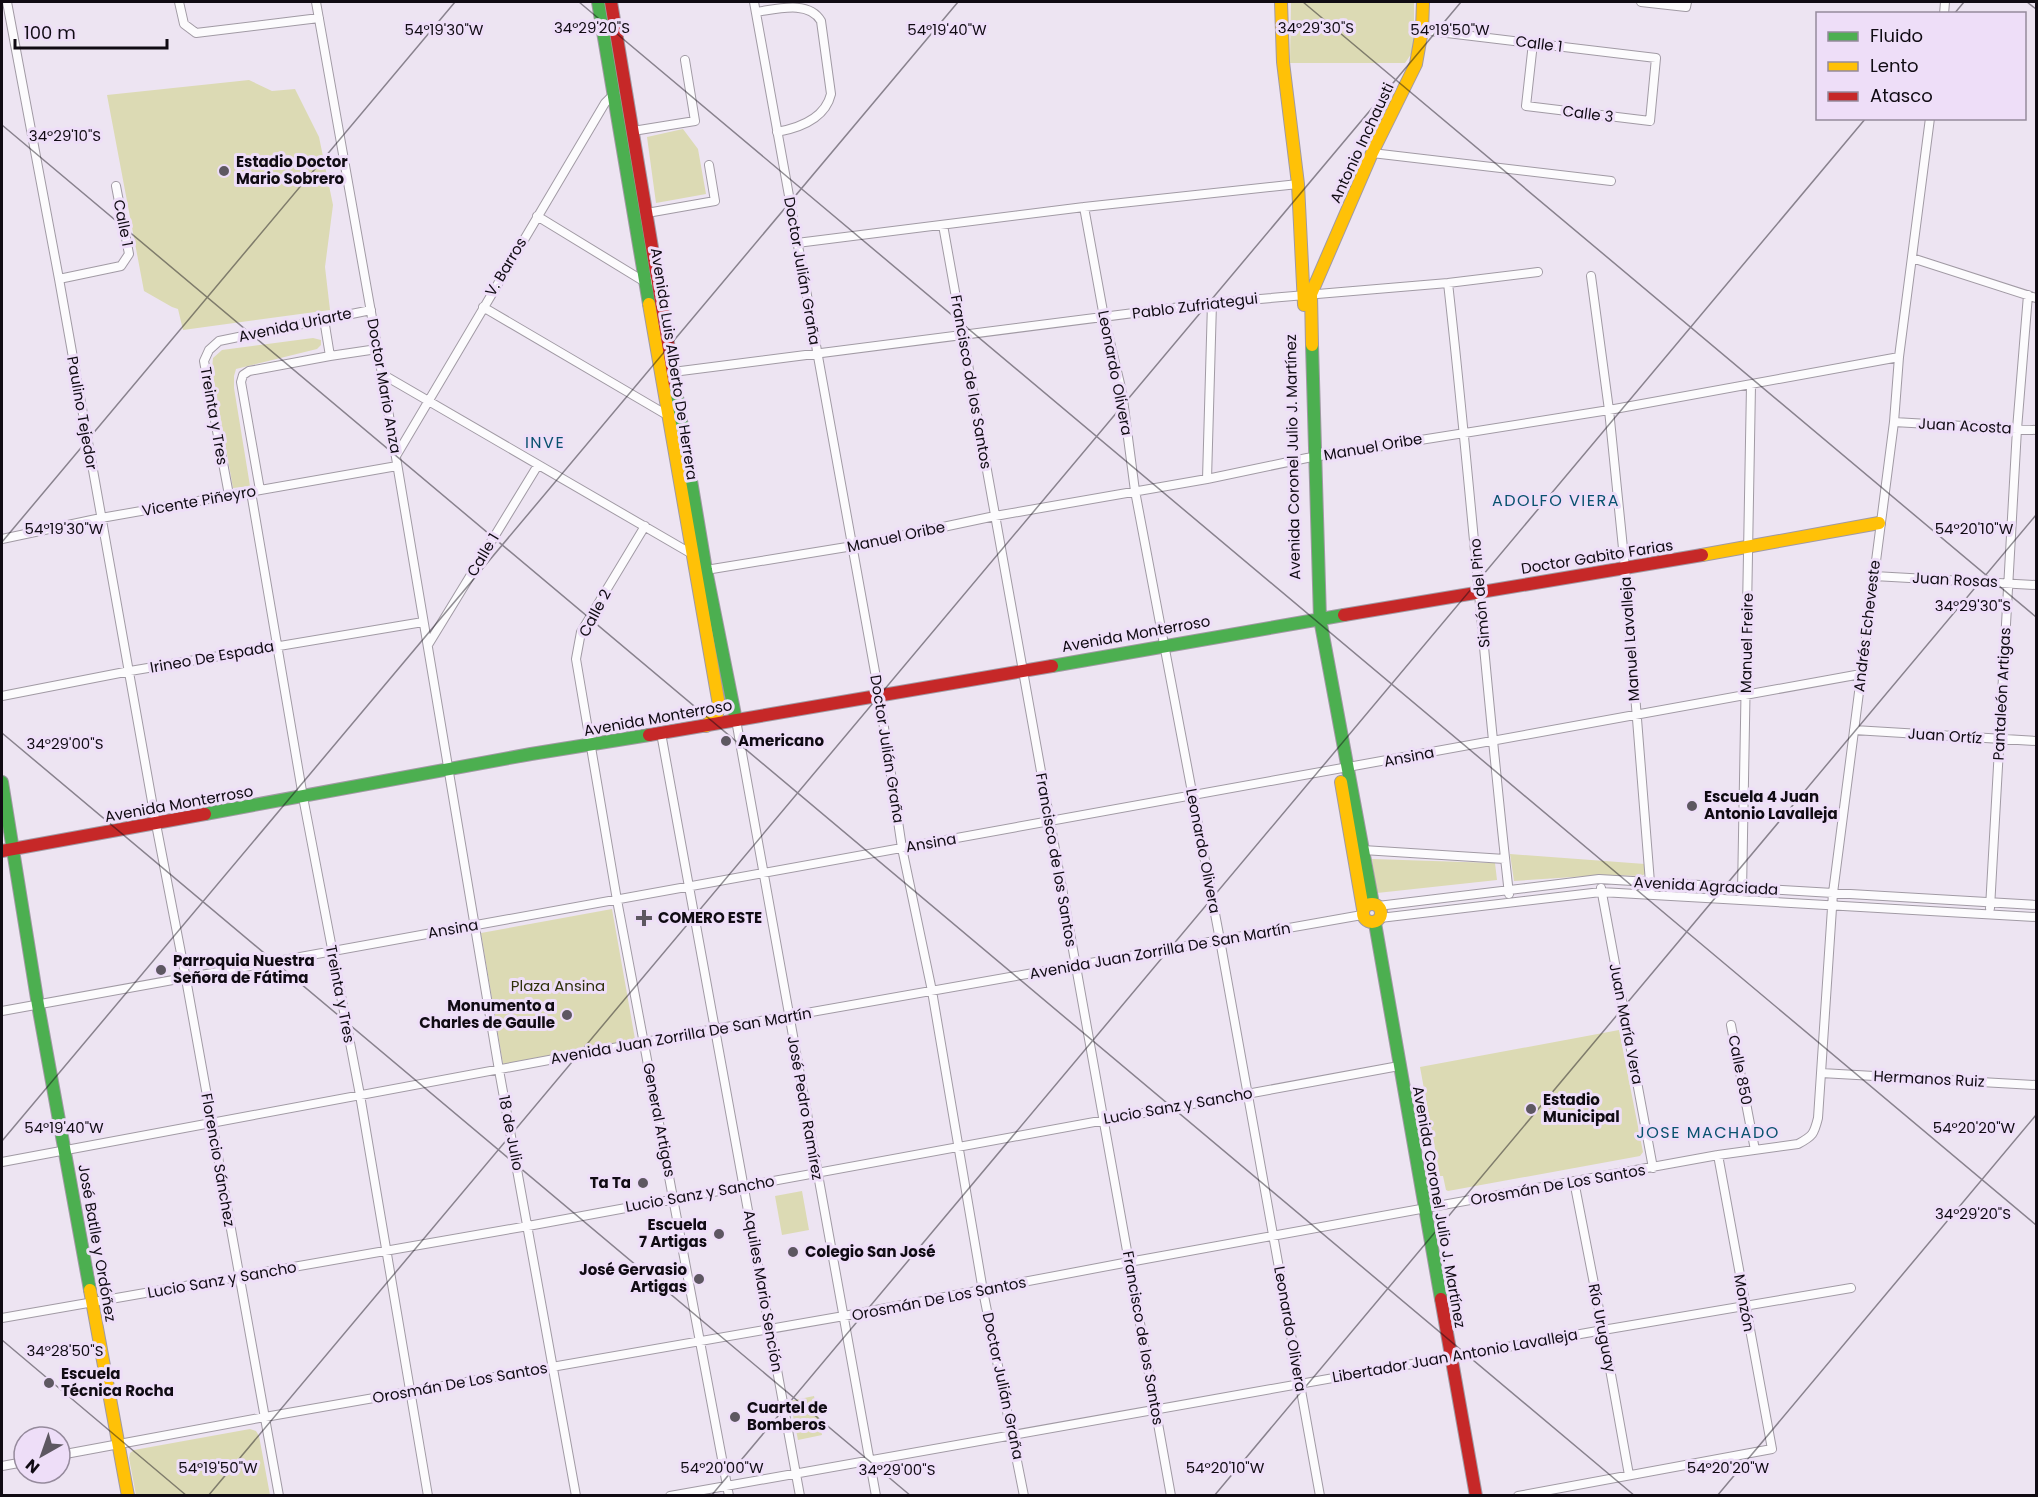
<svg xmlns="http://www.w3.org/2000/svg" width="2038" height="1497" viewBox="0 0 2038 1497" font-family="Poppins,sans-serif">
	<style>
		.green { fill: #dcdab4 }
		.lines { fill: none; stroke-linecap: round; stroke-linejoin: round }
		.street-casing { stroke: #a19aa4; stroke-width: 10 }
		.fast-casing { stroke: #a19aa4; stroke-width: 14 }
		.slow-casing { stroke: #a19aa4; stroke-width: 14 }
		.jam-casing { stroke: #a19aa4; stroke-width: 14 }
		.street { stroke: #fcfbfd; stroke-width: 8 }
		.fast { stroke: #4caf50; stroke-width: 12 }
		.slow { stroke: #ffc107; stroke-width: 12 }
		.jam { stroke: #c62828; stroke-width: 12 }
		.ticks { fill: none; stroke: #100b13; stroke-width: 1.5; stroke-opacity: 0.45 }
		.poi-dot { fill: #5d5761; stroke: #eedef8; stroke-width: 2 }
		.labels { text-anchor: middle; stroke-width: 6; stroke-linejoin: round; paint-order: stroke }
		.street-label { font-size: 15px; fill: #100b13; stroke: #eedef8 }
		.poi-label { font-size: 15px; font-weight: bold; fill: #100b13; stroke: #eedef8; text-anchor: start }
		.park-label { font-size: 15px; fill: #2f300b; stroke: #eedef8 }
		.neighbourhood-label { font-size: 16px; letter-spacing: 1.5px; fill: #08516e; stroke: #eedef8 }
		.ticks-label { font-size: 15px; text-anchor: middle; fill: #100b13; stroke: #eedef8; stroke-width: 6; stroke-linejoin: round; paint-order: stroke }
	</style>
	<rect width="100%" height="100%" fill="#ede4f2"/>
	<path class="green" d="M1291 2H1414V50L1405 63H1290Z
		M249 80 272 91 295 89 319 137 333 205 325 267 330 310 183 330 178 309 172 307 144 291 107 95Z
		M683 129 698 149 706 194 656 203 647 137Z
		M313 338 321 340V345L317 349 236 369 234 376V388L250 486 233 488 212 369 213 358 222 350Z
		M1510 854 1645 864V874L1641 876 1604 875 1514 881Z
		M1372 859 1495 863 1497 880 1377 893Z
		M612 909 635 1039 503 1064 481 933Z
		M1619 1030 1643 1152 1640 1156 1448 1191 1446 1190 1443 1176H1440L1420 1067Z
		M802 1191 809 1230 782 1235 775 1196Z
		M814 1396 822 1435 798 1440 790 1401Z
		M250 1429 256 1431 259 1436 270 1495H136L129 1458 130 1453 134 1450Z"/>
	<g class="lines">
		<g class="street-casing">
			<path id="street" d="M7 2 59 279 156 824 186 979 279 1496
				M179 2 184 24 196 33 319 18
				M316 2 382 374 499 1070 576 1496
				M754 2 879 694 902 848 932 991 983 1291 1024 1496
				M1641 2 1686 7 1687 2
				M756 12C777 9 809 0 821 21L831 94C825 119 799 128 777 132
				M1944 14 1945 2
				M1422 30 1656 58 1650 121 1526 106 1533 43
				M633 131 695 121 685 60
				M1372 153 1611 181
				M1084 207 1104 317 1122 392 1135 491 1220 940 1320 1496
				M647 213 715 201 709 165
				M537 216 645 282 658 281
				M943 225 1171 1496
				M797 243 1084 207 1298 184
				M1912 258 2036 298
				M1591 276 1609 410 1625 568 1651 895
				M59 279 121 266 129 254 116 186
				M1448 283C1471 486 1486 691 1509 894
				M483 307 667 415
				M324 319 330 356
				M673 372 1212 303 1448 283 1538 272
				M382 374 692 554
				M1894 422 2036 430
				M396 456 605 103 615 93
				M1207 479 1212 303
				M260 490 241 382 243 375 249 371 330 356 377 349
				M251 492 303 797 360 1095 428 1496
				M229 495 204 361 209 350 219 341 371 310
				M645 526 581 632 576 659 617 900 729 1496
				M2 539 101 518 397 466
				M703 566 706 570 853 546 995 516 1207 479 1307 458 1609 410 1899 357
				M1874 576 2036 585
				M428 645 538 465
				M2 696 130 671 423 622
				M736 720 876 1496
				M1854 730 2036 741
				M661 733 800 1496
				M1363 850 1505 859
				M1601 888 1653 1168
				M1742 892 1751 385
				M1378 906 1599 879 2036 905
				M1990 908 2017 429 2028 295
				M1380 918 1601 892 2036 917
				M2 1011 1861 674
				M1731 1025 1755 1150
				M1821 1073 2036 1085
				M2 1162 715 1029 1362 915
				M1574 1181 1603 1330 1629 1475
				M2 1318 528 1226 1399 1066
				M60 1455 265 1417 844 1316 1129 1262 1718 1155 1798 1144C1813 1136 1814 1134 1818 1118L1833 893 1894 422 1899 357 1930 118
				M2 1466 24 1462
				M670 1496 1603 1330 1851 1288
				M1518 1496 1772 1449 1718 1155"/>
		</g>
		<g class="fast-casing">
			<path id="fast" d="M598 2 649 304
				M1312 345 1320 619 1373 904
				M675 385 706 570 736 720
				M1052 666 1344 615
				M2 782 38 1005 90 1290
				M205 814 531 754 649 735
				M1375 923 1441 1299"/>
		</g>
		<g class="slow-casing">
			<path id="slow" d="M1281 2 1283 62 1298 184 1304 305
				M649 304 719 705 717 714 706 726
				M1312 345 1311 294 1372 153 1416 64 1422 30 1423 2
				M1702 555 1879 523
				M1341 782 1363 909
				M1363 913a9 9 0 1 1 18 0a9 9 0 1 1-18 0Z
				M90 1290 128 1496"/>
		</g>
		<g class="jam-casing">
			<path id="jam" d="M611 2 675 385
				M1344 615 1702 555
				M649 735 1052 666
				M2 851 205 814
				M1441 1299 1476 1496"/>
		</g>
		<use href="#street" class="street"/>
		<use href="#fast" class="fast"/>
		<use href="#slow" class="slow"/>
		<use href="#jam" class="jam"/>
	</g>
	<path class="ticks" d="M579 2 2036 1225M1303 2 2036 617M2027 2 2036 9M1954 14 1964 2M2 125 1635 1496M2 542 455 2M2 733 911 1496M2 1141 958 2M2 1340 187 1496M208 1496 1461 2M711 1496 1866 118M1214 1496 2036 515M1717 1496 2036 1115"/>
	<g class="poi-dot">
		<circle cx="224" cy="171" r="6"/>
		<circle cx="726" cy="741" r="6"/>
		<circle cx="1692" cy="806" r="6"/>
		<path d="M641 909h6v6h6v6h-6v6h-6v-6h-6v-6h6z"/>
		<circle cx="161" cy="970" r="6"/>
		<circle cx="567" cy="1015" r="6"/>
		<circle cx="1531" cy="1109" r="6"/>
		<circle cx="643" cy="1183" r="6"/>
		<circle cx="719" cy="1234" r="6"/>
		<circle cx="793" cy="1252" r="6"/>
		<circle cx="699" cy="1279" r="6"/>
		<circle cx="49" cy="1383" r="6"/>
		<circle cx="735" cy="1417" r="6"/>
	</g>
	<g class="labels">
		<g class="street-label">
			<text transform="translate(1539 44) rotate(7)" y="5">Calle 1</text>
			<text transform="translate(1588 114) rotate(7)" y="5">Calle 3</text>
			<text transform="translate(1362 143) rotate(-65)" y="5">Antonio Inchausti</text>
			<text transform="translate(123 223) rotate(79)" y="5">Calle 1</text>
			<text transform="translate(506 267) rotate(-59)" y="5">V. Barros</text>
			<text transform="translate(802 271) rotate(80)" y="5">Doctor Julián Graña</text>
			<text transform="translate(1195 306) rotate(-7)" y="5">Pablo Zufriategui</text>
			<text transform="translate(295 325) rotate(-12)" y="5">Avenida Uriarte</text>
			<text transform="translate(674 364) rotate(81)" y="5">Avenida Luis Alberto De Herrera</text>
			<text transform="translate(1115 373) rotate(79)" y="5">Leonardo Olivera</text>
			<text transform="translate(971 382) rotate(80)" y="5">Francisco de los Santos</text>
			<text transform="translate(384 386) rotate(80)" y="5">Doctor Mario Anza</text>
			<text transform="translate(82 413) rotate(80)" y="5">Paulino Tejedor</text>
			<text transform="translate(214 416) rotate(80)" y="5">Treinta y Tres</text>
			<text transform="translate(1965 426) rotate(3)" y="5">Juan Acosta</text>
			<text transform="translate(1373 447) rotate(-10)" y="5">Manuel Oribe</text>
			<text transform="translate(1293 457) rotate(-91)" y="5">Avenida Coronel Julio J. Martínez</text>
			<text transform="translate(199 501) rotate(-10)" y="5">Vicente Piñeyro</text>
			<text transform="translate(896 537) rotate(-12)" y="5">Manuel Oribe</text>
			<text transform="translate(483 555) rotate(-59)" y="5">Calle 1</text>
			<text transform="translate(1597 557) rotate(-9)" y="5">Doctor Gabito Farias</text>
			<text transform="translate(1955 580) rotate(3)" y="5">Juan Rosas</text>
			<text transform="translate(1480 593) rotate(-95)" y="5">Simón del Pino</text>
			<text transform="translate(595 613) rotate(-62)" y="5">Calle 2</text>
			<text transform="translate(1867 626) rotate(-83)" y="5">Andrés Echeveste</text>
			<text transform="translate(1136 634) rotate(-10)" y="5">Avenida Monterroso</text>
			<text transform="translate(1630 639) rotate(-94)" y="5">Manuel Lavalleja</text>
			<text transform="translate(1747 643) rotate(-89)" y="5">Manuel Freire</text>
			<text transform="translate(212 657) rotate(-10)" y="5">Irineo De Espada</text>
			<text transform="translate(2002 694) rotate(-87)" y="5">Pantaleón Artigas</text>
			<text transform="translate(658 718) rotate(-10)" y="5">Avenida Monterroso</text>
			<text transform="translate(1945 736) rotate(4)" y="5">Juan Ortíz</text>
			<text transform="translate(887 749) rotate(81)" y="5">Doctor Julián Graña</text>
			<text transform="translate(1409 757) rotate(-11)" y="5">Ansina</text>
			<text transform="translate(179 804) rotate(-10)" y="5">Avenida Monterroso</text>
			<text transform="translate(931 843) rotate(-10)" y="5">Ansina</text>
			<text transform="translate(1203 851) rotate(79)" y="5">Leonardo Olivera</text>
			<text transform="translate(1056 860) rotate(80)" y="5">Francisco de los Santos</text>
			<text transform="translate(1706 886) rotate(3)" y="5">Avenida Agraciada</text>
			<text transform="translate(453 929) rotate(-10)" y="5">Ansina</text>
			<text transform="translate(1160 951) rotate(-10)" y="5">Avenida Juan Zorrilla De San Martín</text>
			<text transform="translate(340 994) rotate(79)" y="5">Treinta y Tres</text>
			<text transform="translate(1626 1024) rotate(79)" y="5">Juan María Vera</text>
			<text transform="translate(681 1036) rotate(-10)" y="5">Avenida Juan Zorrilla De San Martín</text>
			<text transform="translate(1740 1070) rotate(79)" y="5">Calle 850</text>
			<text transform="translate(1929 1079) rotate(3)" y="5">Hermanos Ruiz</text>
			<text transform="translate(1178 1106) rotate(-10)" y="5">Lucio Sanz y Sancho</text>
			<text transform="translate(805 1108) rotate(80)" y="5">José Pedro Ramírez</text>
			<text transform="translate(659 1120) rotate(79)" y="5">General Artigas</text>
			<text transform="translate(511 1133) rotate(79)" y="5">18 de Julio</text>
			<text transform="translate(218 1160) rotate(80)" y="5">Florencio Sánchez</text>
			<text transform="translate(1558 1185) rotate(-10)" y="5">Orosmán De Los Santos</text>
			<text transform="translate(700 1194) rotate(-10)" y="5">Lucio Sanz y Sancho</text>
			<text transform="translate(1439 1207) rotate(80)" y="5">Avenida Coronel Julio J. Martínez</text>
			<text transform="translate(97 1243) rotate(80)" y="5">José Batlle y Ordóñez</text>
			<text transform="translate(222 1280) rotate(-10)" y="5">Lucio Sanz y Sancho</text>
			<text transform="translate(763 1291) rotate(80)" y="5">Aquiles Mario Sención</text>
			<text transform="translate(939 1299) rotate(-11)" y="5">Orosmán De Los Santos</text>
			<text transform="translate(1744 1303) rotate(80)" y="5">Monzón</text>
			<text transform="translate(1602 1328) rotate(79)" y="5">Río Uruguay</text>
			<text transform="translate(1290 1329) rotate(80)" y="5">Leonardo Olivera</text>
			<text transform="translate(1143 1338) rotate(80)" y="5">Francisco de los Santos</text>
			<text transform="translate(1455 1356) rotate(-10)" y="5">Libertador Juan Antonio Lavalleja</text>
			<text transform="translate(460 1383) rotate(-10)" y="5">Orosmán De Los Santos</text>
			<text transform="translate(1003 1386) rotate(78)" y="5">Doctor Julián Graña</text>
		</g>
		<g class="poi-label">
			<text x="236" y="167">Estadio Doctor<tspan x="236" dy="17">Mario Sobrero</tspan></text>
			<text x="738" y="746">Americano</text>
			<text x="1704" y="802">Escuela 4 Juan<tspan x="1704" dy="17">Antonio Lavalleja</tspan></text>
			<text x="658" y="923">COMERO ESTE</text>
			<text x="173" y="966">Parroquia Nuestra<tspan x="173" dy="17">Señora de Fátima</tspan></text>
			<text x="555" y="1011" text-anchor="end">Monumento a<tspan x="555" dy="17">Charles de Gaulle</tspan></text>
			<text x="1543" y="1105">Estadio<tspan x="1543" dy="17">Municipal</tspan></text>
			<text x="631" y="1188" text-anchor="end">Ta Ta</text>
			<text x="707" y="1230" text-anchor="end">Escuela<tspan x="707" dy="17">7 Artigas</tspan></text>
			<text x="805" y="1257">Colegio San José</text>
			<text x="687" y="1275" text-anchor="end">José Gervasio<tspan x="687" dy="17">Artigas</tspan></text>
			<text x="61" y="1379">Escuela<tspan x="61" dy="17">Técnica Rocha</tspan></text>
			<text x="747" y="1413">Cuartel de<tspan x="747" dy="17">Bomberos</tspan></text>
		</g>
		<g class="park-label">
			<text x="558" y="991">Plaza Ansina</text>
		</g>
		<g class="neighbourhood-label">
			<text x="545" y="448">INVE</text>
			<text x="1556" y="506">ADOLFO VIERA</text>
			<text x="1708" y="1138">JOSE MACHADO</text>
		</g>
	</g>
	<g class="ticks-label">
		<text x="592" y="33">34°29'20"S</text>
		<text x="1316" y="33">34°29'30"S</text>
		<text x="444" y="35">54°19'30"W</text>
		<text x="947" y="35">54°19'40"W</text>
		<text x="1450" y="35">54°19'50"W</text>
		<text x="65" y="141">34°29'10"S</text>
		<text x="1974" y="534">54°20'10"W</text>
		<text x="64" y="534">54°19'30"W</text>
		<text x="1973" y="611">34°29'30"S</text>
		<text x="65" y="749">34°29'00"S</text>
		<text x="1974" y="1133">54°20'20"W</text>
		<text x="64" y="1133">54°19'40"W</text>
		<text x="1973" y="1219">34°29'20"S</text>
		<text x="65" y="1356">34°28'50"S</text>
		<text x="218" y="1473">54°19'50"W</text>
		<text x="722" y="1473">54°20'00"W</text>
		<text x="1225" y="1473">54°20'10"W</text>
		<text x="1728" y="1473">54°20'20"W</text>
		<text x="897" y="1475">34°29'00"S</text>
	</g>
	<rect width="2038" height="1497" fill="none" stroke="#100b13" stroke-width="6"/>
	<rect x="1816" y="12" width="210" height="108" fill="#eedef8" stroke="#958a9c" stroke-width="1.5"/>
	<rect x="1828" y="32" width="30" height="9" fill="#4caf50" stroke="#958a9c" stroke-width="1.5"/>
	<text x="1870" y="42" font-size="18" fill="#100b13">Fluido</text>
	<rect x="1828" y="62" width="30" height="9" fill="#ffc107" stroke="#958a9c" stroke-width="1.5"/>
	<text x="1870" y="72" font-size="18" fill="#100b13">Lento</text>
	<rect x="1828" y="92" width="30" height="9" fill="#c62828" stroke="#958a9c" stroke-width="1.5"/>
	<text x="1870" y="102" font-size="18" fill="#100b13">Atasco</text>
	<g transform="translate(42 1455) rotate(220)"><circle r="28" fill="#eedef8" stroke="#958a9c" stroke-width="1.5"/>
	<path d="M0-4.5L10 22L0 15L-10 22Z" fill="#5d5761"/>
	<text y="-9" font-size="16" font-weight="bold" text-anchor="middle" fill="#100b13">N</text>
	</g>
	<path d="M15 39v9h152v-9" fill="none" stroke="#100b13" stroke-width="3"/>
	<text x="24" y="39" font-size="18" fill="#100b13" stroke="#eedef8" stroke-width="4.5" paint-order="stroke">100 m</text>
</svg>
